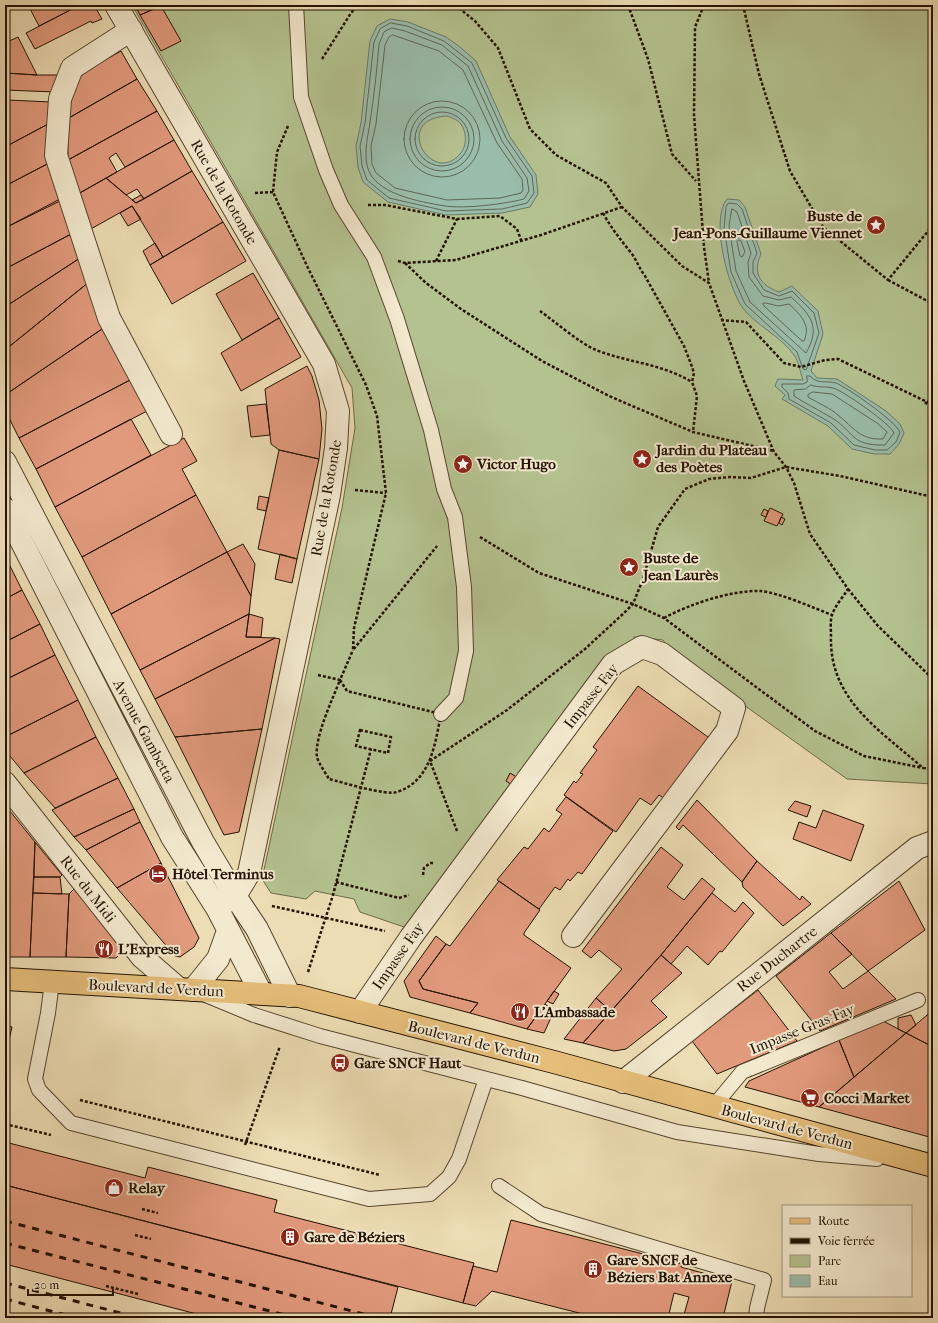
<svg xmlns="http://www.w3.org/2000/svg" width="938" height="1323" viewBox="0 0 938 1323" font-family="'IM FELL French Canon',serif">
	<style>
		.green { fill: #b4c290; stroke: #6c6a48 }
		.water { fill: #9abcaa; stroke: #6a7866; fill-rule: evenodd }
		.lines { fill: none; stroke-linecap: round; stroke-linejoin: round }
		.shore { stroke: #5e6755; stroke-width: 1 }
		.building { fill: #e29a7d; stroke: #231200 }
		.service-casing { stroke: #56452d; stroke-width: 16 }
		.pedestrian-casing { stroke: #56452d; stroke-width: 24 }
		.minor-casing { stroke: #56452d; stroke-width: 24 }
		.tertiary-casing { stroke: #56452d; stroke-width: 24 }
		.primary-casing { stroke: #231200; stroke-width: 24 }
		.path { stroke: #231200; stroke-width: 2.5; stroke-dasharray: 3 2; stroke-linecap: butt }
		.service { stroke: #f3e9ce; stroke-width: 14 }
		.pedestrian { stroke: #f3e9ce; stroke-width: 22 }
		.minor { stroke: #f3e9ce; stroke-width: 22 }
		.tertiary { stroke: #f3e9ce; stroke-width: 22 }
		.primary { stroke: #e6be7a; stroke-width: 22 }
		.rail { stroke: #231200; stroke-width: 3; stroke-dasharray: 7 7; stroke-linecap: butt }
		.labels { text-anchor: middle; stroke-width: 4; stroke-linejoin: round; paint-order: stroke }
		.street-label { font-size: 15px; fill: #231200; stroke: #f3e9ce }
		.poi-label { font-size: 15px; font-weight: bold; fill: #231200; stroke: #f3e9ce; text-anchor: start }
	</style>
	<rect width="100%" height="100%" fill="#edddb4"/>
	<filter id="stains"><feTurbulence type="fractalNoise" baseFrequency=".005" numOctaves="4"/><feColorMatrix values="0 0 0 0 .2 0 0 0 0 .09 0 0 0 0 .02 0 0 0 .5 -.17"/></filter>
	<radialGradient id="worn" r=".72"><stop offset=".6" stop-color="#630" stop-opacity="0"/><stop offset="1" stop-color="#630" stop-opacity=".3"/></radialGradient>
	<path class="green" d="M132 5H933V784L847 779 670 652 663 640 634 637V646L407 928 360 912 354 899 315 891 306 899 271 893 262 879 342 508 355 428 352 388Z"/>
	<path class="water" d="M390 19 408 22 446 37 460 47 476 61 510 137 536 175 538 194 530 207 502 213 446 215 388 202 363 182 358 167 356 146 361 123 370 41 377 26ZM447 116C450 117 455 119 458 121 467 129 468 145 460 154 432 187 391 119 447 116Z
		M727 199 739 200 745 207 761 254C752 273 760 285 779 292L792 286 818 311 823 334 811 371 817 378 837 379 886 411 900 424 904 433 899 444 890 454H874L852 449 828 426 782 399 785 395 775 386 778 379 803 380C800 372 799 362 794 355 782 337 754 324 742 307 728 286 710 220 727 199Z"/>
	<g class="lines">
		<path class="shore" d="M391 23 407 26 444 41 472 63 506 138 532 176 534 193 527 203 502 209 446 211 389 198 367 180 362 166 360 146 365 123 374 42 380 29Z
			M392 28 405 31 442 45 468 66 502 141 527 178 529 191 524 199C504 204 466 209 445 206 421 202 372 194 367 165 364 150 368 137 370 122 374 96 377 70 379 44L384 32Z
			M393 35 439 51 463 70 497 143 522 179 523 190 521 193 500 198 447 200 395 188 376 173 372 164 371 146 376 124 385 45 389 37Z
			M404 139a38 38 0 1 1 76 0a38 38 0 1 1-76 0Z
			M410 139a32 32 0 1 1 64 0a32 32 0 1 1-64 0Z
			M415 139a27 27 0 1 1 54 0a27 27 0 1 1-54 0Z
			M729 203 737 204 742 209 757 253 753 262V273L764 290 779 296 792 291 814 313 819 333 806 370 803 369 797 352 745 304 731 272 724 228 726 207Z
			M732 209 737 212 751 253 748 262 749 277 763 296 779 300 791 297C811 315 821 327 806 353L750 302 736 271 729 227Z
			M739 240 741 241 745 252 742 257 740 256 737 242Z
			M766 303 778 306 789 304C801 315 811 325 804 341H802L764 306 763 304Z
			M807 376H810C818 385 826 380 836 383 848 388 894 420 900 432L896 442 887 450H875L854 445 831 423 789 399 788 393 782 387V384H803L807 382Z
			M811 385C818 388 825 386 833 388 842 390 891 424 894 433L885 445C850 446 855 432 832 418 819 410 806 404 794 396V390L805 389Z
			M813 392 832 394 877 423 887 432 883 439C860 440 854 428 838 415 830 408 818 403 808 397V395Z"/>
	</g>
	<path class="building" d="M28 5H80L39 26Z
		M80 5H94L102 19 92 23 91 21 35 49 26 33Z
		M135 5H160L161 6 140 15Z
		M161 6 181 41 161 51 140 15Z
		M18 37 37 75 5 73V43Z
		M121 51 137 79 67 119 73 78Z
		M5 73 37 75H64L55 92 5 90Z
		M137 79 157 111 68 160 67 119Z
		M8 100 51 102 50 123 5 147V101Z
		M157 111 174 140 125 167 116 153 109 158 117 172 78 194 68 160Z
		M50 123 51 162 5 186V147Z
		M174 140 192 171 144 199 137 189 126 195 106 178Z
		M51 162 62 200 5 228V186Z
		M192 171 223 222 163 257 132 206 89 230 78 194 106 178 136 203Z
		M141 195 144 199 136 203 132 200Z
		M58 200H62L73 233 5 269V228Z
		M132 206 141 219 128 226 120 213Z
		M223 222 246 261 172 304 150 265Z
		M73 233 80 258 5 307V269Z
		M155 243 163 257 150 265 143 251Z
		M80 258 89 282 5 350V307Z
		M253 273 279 318 242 340 216 294Z
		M89 282 105 327 5 395V350Z
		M279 318 301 357 241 391 221 353Z
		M105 327 132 379 19 438 5 410V395Z
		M307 366 312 376 319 400 322 429 319 459 279 450 271 444 265 389Z
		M132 379 149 410 36 469 19 438Z
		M266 404 270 435 251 437 247 406Z
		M131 419 151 455 55 507 36 469Z
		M184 438 197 461 182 469 196 495 82 557 55 507Z
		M279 450 319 459 297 559 258 549Z
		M196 495 227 552 111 614 82 557Z
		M259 496 269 498 266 511 257 509Z
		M770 508 783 514 777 526 764 521Z
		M764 509 768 511 766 517 761 515Z
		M781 517 785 519 782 525 779 523Z
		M243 544 255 564 251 596 227 552Z
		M227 552 251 596 249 614 140 670 111 614Z
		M280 554 297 559 292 583 275 579Z
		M6 558 22 590 5 599V558Z
		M22 590 40 624 5 642V599Z
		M249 614 263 618 261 637H246Z
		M249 614 246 637 275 638 155 699 140 670Z
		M40 624 55 655 5 680V642Z
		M275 638 280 639 262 729 175 737 155 699Z
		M55 655 78 700 5 737V680Z
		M638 686 712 740 669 802 659 795 651 805 640 798 616 832 564 795 574 781 576 783 583 774 580 773 597 750 593 747Z
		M78 700 96 737 24 773 5 750V737Z
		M262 729 239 832 224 835 175 737Z
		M96 737 118 778 55 808 24 773Z
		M510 773 518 778 512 785 506 781Z
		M118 778 134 809 74 837 52 810Z
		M566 797 613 831 582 874 578 872 570 881 568 879 560 890 555 887 539 909 497 880 524 847 528 849 544 828 549 832 562 814 556 810Z
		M697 800 757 861 742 882 683 825 679 830 676 827Z
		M795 801 811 806 807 817 788 810Z
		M5 805 35 842 30 957H5Z
		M134 809 140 822 86 850 74 837Z
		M823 810 864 825 851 861 793 839 799 822 816 828Z
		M140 822 161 863 117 888 86 850Z
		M35 842 62 875 60 877H34Z
		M661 847 683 865 667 887 684 900 702 878 715 889 661 955 611 1011 596 998 622 969 599 950 591 958 582 951Z
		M757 861 800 900 802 896 811 904 783 926 743 887 742 882Z
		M161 863 199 938 194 947 180 957 175 956 117 888Z
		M34 877H60L62 894 33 893Z
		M499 881 540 910 524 933V935L571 968 527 1029 470 1013 478 1003 423 989 419 981 446 944 450 946Z
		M899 881 925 930 868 971 831 933Z
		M74 889 124 950 116 958 66 957 69 894Z
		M33 893 69 894 66 957H30Z
		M712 893 735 912 743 902 754 913 722 952 720 951 708 965 687 946 671 964 661 955Z
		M831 933 852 954 829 972 843 989 868 971 896 999 820 1031 776 976Z
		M436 936 446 944 419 981 423 989 478 1003 470 1013 410 997 404 981Z
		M661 955 682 973 651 1001 667 1017 626 1049 614 1051 583 1043Z
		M758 990 797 1041 717 1074 692 1041Z
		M554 991 559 994 553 1004 547 1001Z
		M596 998 611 1011 583 1043 564 1039Z
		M545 1004 554 1011 544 1033 527 1029Z
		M933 1010V1047L906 1033Z
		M911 1015 916 1025 906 1033 898 1029V1018Z
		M883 1021 906 1033 854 1077 839 1040Z
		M5 1025 12 1027 5 1057Z
		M906 1033 933 1047V1138L819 1107Z
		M839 1040 854 1077 819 1107 745 1087 749 1081Z
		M5 1142 145 1178 148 1167 277 1200 274 1212 474 1263 463 1303 5 1185Z
		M5 1185 398 1287 390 1318H212L5 1264Z
		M511 1220 682 1264 681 1267 732 1281 723 1318H683L689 1297 674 1293 668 1318H599L492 1291 476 1306 463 1303 473 1266 497 1272Z"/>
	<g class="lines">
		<g class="service-casing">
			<path id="service" d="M296 5 301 97 326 170 341 205 374 257 397 319 431 430 444 489 455 517 464 587 466 651 456 698 441 714
				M52 982 48 1013 35 1079 39 1090 71 1123 369 1199 430 1194 449 1177 459 1159 486 1079
				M206 995 254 1015 320 1036 522 1088 677 1132 819 1154 877 1159
				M713 1107 742 1072 918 1000
				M499 1186 541 1214 764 1280 757 1308 756 1318"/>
		</g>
		<g class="pedestrian-casing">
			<path id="pedestrian" d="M131 30 72 68 60 99 56 155 109 318 171 434"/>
		</g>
		<g class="minor-casing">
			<path id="minor" d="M116 5 324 364 338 411 336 448 329 495 249 873 235 896 221 905
				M5 783 142 957 179 989
				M360 1012 411 937 613 664 642 647 662 654 734 708 727 731 573 936
				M623 1082 917 848 933 842"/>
		</g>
		<g class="tertiary-casing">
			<path id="tertiary" d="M5 462 203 842 235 896 257 929 290 996
				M5 509 172 837 217 908 261 993
				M193 990 218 959 228 931"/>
		</g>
		<g class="primary-casing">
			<path id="primary" d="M5 979 299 996 554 1062 933 1166"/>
		</g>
		<path class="path" d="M455 5 475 21 498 48 530 129 556 155 606 183 622 207 682 266 709 283 744 381 774 452 786 467 794 483 810 534 848 589C843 597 835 606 832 615 830 621 831 630 831 636 829 700 880 730 923 768L933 769
			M628 5 648 59 672 154 696 181
			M704 5 695 27 694 115 704 247 709 283
			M743 5 759 74 790 171 823 227 888 280 933 225
			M322 59 351 13 358 5
			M288 126 277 152 273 192 307 266 366 385 377 416 386 493 354 628 353 650 437 546
			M255 193 273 192
			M368 205H385L457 219 500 216 517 229 521 240
			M603 213C611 228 621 240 632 254 637 261 639 268 645 276L684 346 691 364 694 373 692 382 697 396 693 432
			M398 261 405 263 456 260 541 235 622 207
			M436 261 457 219
			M405 263 426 283 461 309 542 361 609 396 693 432 774 451
			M888 280 933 304
			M540 311C554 321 581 344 596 350 629 363 660 363 692 382
			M721 320 746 322 784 363 801 367 825 360 838 359 925 401 933 403
			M925 402 933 410
			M355 490 386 493
			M480 537 539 573 633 604 664 618 815 731 864 756 923 768
			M848 589 878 626 933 679
			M664 618C690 604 731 590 761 591 780 593 814 608 832 615
			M318 675 340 680 353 650
			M340 680 347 691 441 714C435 744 431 781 397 792 387 796 341 782 329 779 325 772 319 764 317 757 314 738 333 698 340 680Z
			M360 730 391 737 388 753 356 746Z
			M457 831 430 761 507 710 585 649 624 613 633 604 643 579 658 527 685 489 709 479 730 477 751 478 786 467 840 476 933 497
			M423 875 424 868 430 863H433
			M336 882 399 898 409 895
			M272 906 385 931
			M308 972 333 895 371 749
			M80 1100 380 1175
			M5 1124 51 1135
			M245 1145 280 1046
			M142 1209 158 1213
			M135 1235 151 1239
			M106 1286 138 1294"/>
		<use href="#service" class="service"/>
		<use href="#pedestrian" class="pedestrian"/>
		<use href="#minor" class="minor"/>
		<use href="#tertiary" class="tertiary"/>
		<use href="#primary" class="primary"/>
		<path class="rail" d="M5 1221 379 1318
			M5 1243 297 1318
			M5 1283 140 1318
			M5 1299 77 1318"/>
	</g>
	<defs>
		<g id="sight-disc" transform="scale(1)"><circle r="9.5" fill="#8f2418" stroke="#f3e9ce"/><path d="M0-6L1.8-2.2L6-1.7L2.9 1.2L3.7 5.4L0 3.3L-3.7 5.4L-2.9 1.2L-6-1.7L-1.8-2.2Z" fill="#fff"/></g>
		<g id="hotel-disc" transform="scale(1)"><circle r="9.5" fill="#8f2418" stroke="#f3e9ce"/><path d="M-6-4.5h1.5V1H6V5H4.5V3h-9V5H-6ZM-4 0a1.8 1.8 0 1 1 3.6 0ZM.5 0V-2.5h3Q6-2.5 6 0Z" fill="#fff"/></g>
		<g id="restaurant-disc" transform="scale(1)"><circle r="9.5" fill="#8f2418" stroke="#f3e9ce"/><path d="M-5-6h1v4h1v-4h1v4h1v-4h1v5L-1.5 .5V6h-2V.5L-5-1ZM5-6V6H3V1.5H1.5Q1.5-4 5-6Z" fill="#fff"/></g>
		<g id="bus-disc" transform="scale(1)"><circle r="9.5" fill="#8f2418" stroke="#f3e9ce"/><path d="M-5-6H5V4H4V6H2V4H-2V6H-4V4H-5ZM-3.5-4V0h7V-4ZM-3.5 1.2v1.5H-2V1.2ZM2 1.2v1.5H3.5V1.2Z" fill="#fff"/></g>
		<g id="supermarket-disc" transform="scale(1)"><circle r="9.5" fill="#8f2418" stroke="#f3e9ce"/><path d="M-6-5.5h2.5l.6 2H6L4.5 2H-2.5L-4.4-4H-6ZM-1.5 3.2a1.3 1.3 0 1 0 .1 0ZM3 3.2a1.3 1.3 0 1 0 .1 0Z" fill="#fff"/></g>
		<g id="shop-disc" transform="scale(1)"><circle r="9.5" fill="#8f2418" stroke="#f3e9ce"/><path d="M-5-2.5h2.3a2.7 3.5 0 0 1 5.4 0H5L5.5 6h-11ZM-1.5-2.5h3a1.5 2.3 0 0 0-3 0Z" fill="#fff"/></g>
		<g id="building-disc" transform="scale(1)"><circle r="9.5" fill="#8f2418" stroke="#f3e9ce"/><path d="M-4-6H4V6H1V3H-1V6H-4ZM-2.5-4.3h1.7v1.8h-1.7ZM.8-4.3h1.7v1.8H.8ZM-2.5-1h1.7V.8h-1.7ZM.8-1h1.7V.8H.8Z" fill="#fff"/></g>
	</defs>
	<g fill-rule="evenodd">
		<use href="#sight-disc" x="876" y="225"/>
		<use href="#sight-disc" x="642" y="459"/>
		<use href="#sight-disc" x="463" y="464"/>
		<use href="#sight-disc" x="629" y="567"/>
		<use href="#hotel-disc" x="158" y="874"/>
		<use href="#restaurant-disc" x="104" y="949"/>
		<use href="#restaurant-disc" x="520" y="1012"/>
		<use href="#bus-disc" x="340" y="1063"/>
		<use href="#supermarket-disc" x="810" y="1098"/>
		<use href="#shop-disc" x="114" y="1188"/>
		<use href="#building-disc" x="290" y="1237"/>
		<use href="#building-disc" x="593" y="1269"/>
	</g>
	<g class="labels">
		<g class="street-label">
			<text transform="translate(224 192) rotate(60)" y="5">Rue de la Rotonde</text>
			<text transform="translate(326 498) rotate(-80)" y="5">Rue de la Rotonde</text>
			<text transform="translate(591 696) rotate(-52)" y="5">Impasse Fay</text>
			<text transform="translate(144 731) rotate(62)" y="5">Avenue Gambetta</text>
			<text transform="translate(88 889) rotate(52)" y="5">Rue du Midi</text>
			<text transform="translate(398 956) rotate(-55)" y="5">Impasse Fay</text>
			<text transform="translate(777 959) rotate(-38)" y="5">Rue Duchartre</text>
			<text transform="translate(156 988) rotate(3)" y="5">Boulevard de Verdun</text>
			<text transform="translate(802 1029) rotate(-22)" y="5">Impasse Gras-Fay</text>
			<text transform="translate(474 1042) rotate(14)" y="5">Boulevard de Verdun</text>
			<text transform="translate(787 1127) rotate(15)" y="5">Boulevard de Verdun</text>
		</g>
		<g class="poi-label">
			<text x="862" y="221" text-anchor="end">Buste de<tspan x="862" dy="17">Jean-Pons-Guillaume Viennet</tspan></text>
			<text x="656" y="455">Jardin du Plateau<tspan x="656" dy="17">des Poètes</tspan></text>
			<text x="477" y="469">Victor Hugo</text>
			<text x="643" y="563">Buste de<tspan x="643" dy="17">Jean Laurès</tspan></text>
			<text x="172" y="879">Hôtel Terminus</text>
			<text x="118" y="954">L'Express</text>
			<text x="534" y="1017">L'Ambassade</text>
			<text x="354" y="1068">Gare SNCF Haut</text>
			<text x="824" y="1103">Cocci Market</text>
			<text x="128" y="1193">Relay</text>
			<text x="304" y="1242">Gare de Béziers</text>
			<text x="607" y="1265">Gare SNCF de<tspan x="607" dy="17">Béziers Bat Annexe</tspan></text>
		</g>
	</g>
	<rect width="938" height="1323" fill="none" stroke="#edddb4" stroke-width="20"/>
	<rect x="6" y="6" width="926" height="1311" fill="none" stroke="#231200" stroke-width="2"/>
	<rect x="10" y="10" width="918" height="1303" fill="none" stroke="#231200"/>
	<rect x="782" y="1205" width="130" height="92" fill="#f3e9ce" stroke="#a0937c"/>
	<rect x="790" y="1218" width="20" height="6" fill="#e6be7a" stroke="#a0937c"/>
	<text x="818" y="1225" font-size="12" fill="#231200">Route</text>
	<rect x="790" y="1238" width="20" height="6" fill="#231200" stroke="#a0937c"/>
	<text x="818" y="1245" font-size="12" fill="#231200">Voie ferrée</text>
	<rect x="790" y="1255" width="20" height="12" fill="#b4c290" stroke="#a0937c"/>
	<text x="818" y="1265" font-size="12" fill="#231200">Parc</text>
	<rect x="790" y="1275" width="20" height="12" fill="#9abcaa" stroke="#a0937c"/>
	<text x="818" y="1285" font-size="12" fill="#231200">Eau</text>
	<path d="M28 1289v6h85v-6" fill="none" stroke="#231200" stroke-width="2"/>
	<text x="34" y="1289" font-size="12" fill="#231200" stroke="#f3e9ce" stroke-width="3" paint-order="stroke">20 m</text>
	<rect width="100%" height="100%" filter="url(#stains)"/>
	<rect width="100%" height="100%" fill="url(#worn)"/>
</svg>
